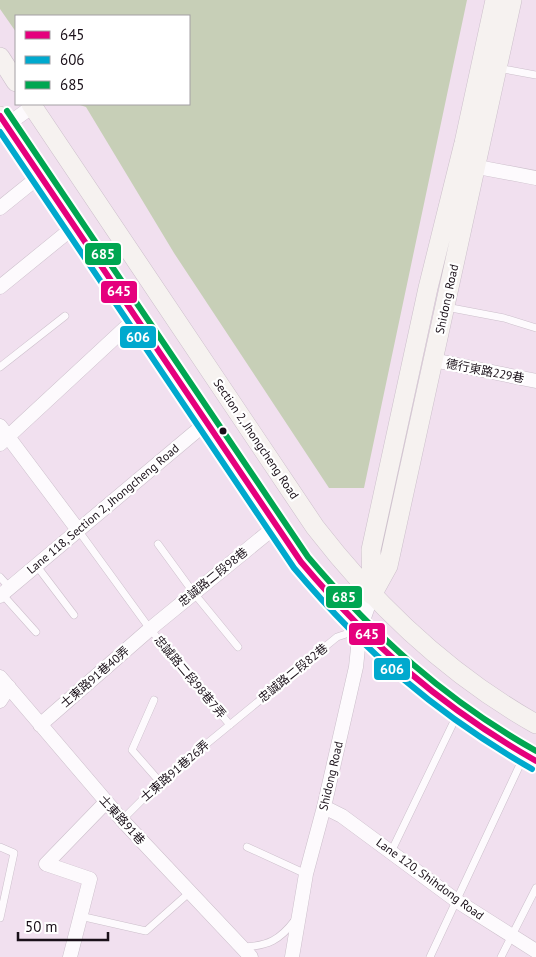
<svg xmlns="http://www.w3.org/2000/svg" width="536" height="957" viewBox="0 0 536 957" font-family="'PT Sans','Noto Sans TC',sans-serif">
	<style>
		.green { fill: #c7cfb7 }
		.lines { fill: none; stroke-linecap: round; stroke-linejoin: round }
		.lane-casing { stroke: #ccbfcb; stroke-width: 8 }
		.street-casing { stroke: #ccbfcb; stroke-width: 15 }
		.secondary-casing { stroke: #ccbfcb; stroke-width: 20 }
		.lane { stroke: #fdfafd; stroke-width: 7 }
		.street { stroke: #fdfafd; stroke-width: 14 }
		.secondary { stroke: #f6f2f0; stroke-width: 19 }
		.bus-1-casing { stroke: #fff; stroke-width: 10 }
		.bus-2-casing { stroke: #fff; stroke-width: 10 }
		.bus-3-casing { stroke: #fff; stroke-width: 10 }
		.bus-1 { stroke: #e5007d; stroke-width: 6 }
		.bus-2 { stroke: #00a9ce; stroke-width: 6 }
		.bus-3 { stroke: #00a651; stroke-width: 6 }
		.bus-dot { fill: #1a1019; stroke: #fff; stroke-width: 2 }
		.labels { text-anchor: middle; stroke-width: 4.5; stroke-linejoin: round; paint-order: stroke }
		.street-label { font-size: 12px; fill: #1a1019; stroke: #fff }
		.line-badge { stroke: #fff; stroke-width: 2 }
		.badge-label { font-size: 14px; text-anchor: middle; font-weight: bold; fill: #fff }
	</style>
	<rect width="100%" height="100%" fill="#f1e0ef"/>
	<path class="green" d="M0 0H467L364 488H329L174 253 86 107 77 104H189V16H16V32L0 9Z"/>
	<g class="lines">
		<g class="lane-casing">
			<path id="lane" d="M498 68 536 75
				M446 307 504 318 536 328
				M0 367 65 316
				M78 530 150 629 230 725
				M158 544 193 592 238 647
				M36 565 74 615
				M0 577 9 587
				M2 594 36 632
				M154 700 132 750 160 782
				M122 820 160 782 337 637 358 630
				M0 847 14 853 0 918
				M247 847 306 874
				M391 852 458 713
				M80 916 146 931 190 892
				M243 947C268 946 280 940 295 920
				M430 957 524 756
				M501 957 536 888"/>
		</g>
		<g class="street-casing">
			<path id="street" d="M0 130 33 106
				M467 165 536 178
				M0 208 41 175
				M0 287 75 226
				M433 360 536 381
				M0 426 78 530
				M0 444 136 318
				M0 596 206 423
				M0 677 122 820 251 957
				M0 701 9 687
				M40 725 150 629 276 526
				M324 807 342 816 457 901 536 951
				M70 957 90 879 46 864 106 802
				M292 957 306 874 324 807 356 667 360 629 372 595"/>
		</g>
		<g class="secondary-casing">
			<path id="secondary" d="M0 57 16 82
				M31 104 315 527C376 606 449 675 536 724
				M0 116 301 562C366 643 444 712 536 761
				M372 593 371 550 428 288 464 143 495 0
				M372 595 388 566 512 0"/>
		</g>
		<use href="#lane" class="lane"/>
		<use href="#street" class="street"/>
		<use href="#secondary" class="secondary"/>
		<g class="bus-1-casing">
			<path id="bus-1" d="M0 116 301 562C372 646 440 706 536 761"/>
		</g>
		<g class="bus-2-casing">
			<path id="bus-2" d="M0 132 294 568C366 653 435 713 532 769"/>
		</g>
		<g class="bus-3-casing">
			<path id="bus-3" d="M7 111 308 557C376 637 444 699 536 751"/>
		</g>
		<use href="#bus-1" class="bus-1"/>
		<use href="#bus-2" class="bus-2"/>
		<use href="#bus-3" class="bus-3"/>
	</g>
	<circle class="bus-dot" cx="223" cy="431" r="4.5"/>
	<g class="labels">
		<g class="street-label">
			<text transform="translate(447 299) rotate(-78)" y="4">Shidong Road</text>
			<text transform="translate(485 371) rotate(11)" y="4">德行東路229巷</text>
			<text transform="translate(256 439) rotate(56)" y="4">Section 2, Jhongcheng Road</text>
			<text transform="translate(103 509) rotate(-40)" y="4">Lane 118, Section 2, Jhongcheng Road</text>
			<text transform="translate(213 577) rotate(-39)" y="4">忠誠路二段98巷</text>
			<text transform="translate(293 673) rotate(-39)" y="4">忠誠路二段82巷</text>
			<text transform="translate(95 677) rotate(-41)" y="4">士東路91巷40弄</text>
			<text transform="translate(190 677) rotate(50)" y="4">忠誠路二段98巷7弄</text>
			<text transform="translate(175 771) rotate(-41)" y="4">士東路91巷26弄</text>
			<text transform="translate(331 776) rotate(-77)" y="4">Shidong Road</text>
			<text transform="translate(122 820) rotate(48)" y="4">士東路91巷</text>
			<text transform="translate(430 879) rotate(36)" y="4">Lane 120, Shihdong Road</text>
		</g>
	</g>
	<g class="line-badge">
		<rect x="84" y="242" width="38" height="24" rx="5" fill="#00a651"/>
		<rect x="100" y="280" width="38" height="24" rx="5" fill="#e5007d"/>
		<rect x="119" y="325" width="38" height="24" rx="5" fill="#00a9ce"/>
		<rect x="325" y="585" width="38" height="24" rx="5" fill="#00a651"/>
		<rect x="348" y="622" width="38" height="24" rx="5" fill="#e5007d"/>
		<rect x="373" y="657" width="38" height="24" rx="5" fill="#00a9ce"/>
	</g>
	<g class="badge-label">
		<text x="103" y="259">685</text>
		<text x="119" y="296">645</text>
		<text x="138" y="342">606</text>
		<text x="344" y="602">685</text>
		<text x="367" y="639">645</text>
		<text x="392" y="674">606</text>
	</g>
	<rect x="15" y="15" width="175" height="90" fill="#ffffff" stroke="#a39fa3"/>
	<rect x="25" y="31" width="25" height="8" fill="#e5007d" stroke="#a39fa3"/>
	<text x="60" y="40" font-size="15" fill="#1a1019">645</text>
	<rect x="25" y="56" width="25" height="8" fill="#00a9ce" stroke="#a39fa3"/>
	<text x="60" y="65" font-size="15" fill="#1a1019">606</text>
	<rect x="25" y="81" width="25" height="8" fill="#00a651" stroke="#a39fa3"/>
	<text x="60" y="90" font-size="15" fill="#1a1019">685</text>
	<path d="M18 932v8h90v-8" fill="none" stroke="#1a1019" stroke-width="2.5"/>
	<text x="25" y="932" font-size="15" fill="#1a1019" stroke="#ffffff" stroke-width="4" paint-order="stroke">50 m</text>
</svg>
